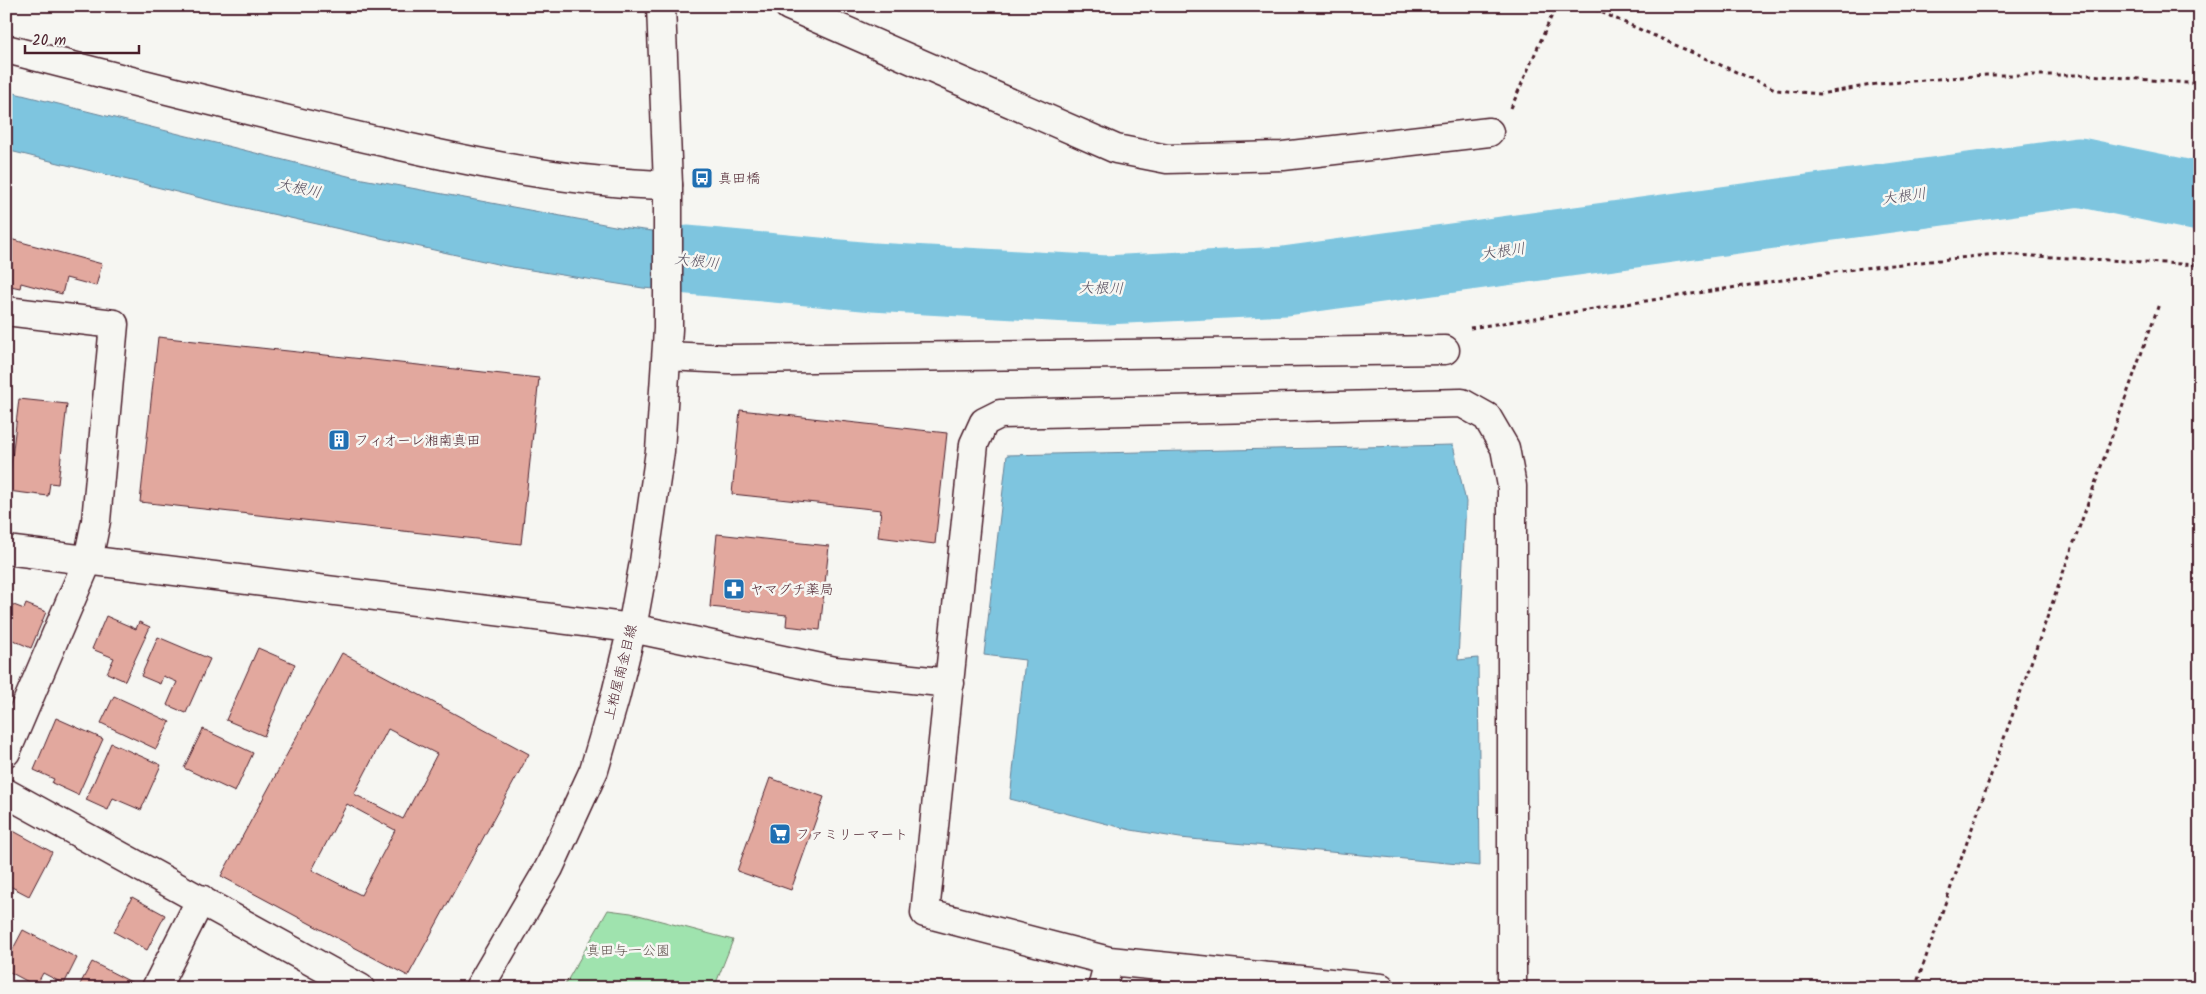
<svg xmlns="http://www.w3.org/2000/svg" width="2206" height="994" viewBox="0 0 2206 994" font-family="Kalam,'Klee One',sans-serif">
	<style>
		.green { fill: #9fe3ae; stroke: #74816c }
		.water { fill: #7ec5df; stroke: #698397; fill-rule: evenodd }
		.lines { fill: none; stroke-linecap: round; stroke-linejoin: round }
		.river { stroke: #7ec5df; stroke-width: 69 }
		.building { fill: #e2a89e; stroke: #4a1f2b; fill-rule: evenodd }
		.street-casing { stroke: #4a1f2b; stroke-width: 31 }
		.secondary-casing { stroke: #4a1f2b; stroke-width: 31 }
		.path { stroke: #4a1f2b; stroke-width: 3; stroke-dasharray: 4 4; stroke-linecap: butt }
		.street { stroke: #f6f6f2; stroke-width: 28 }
		.secondary { stroke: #f6f6f2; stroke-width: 28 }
		.labels { text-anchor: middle; stroke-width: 5; stroke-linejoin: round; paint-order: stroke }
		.poi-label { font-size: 14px; fill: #4a1f2b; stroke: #f6f6f2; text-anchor: start }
		.street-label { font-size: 14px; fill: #4a1f2b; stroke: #f6f6f2 }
		.park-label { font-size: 14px; fill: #5f504c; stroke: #f6f6f2 }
		.water-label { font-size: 15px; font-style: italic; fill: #5a5161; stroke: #f6f6f2 }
	</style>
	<rect width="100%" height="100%" fill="#f6f6f2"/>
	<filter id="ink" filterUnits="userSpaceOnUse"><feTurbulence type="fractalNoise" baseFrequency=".02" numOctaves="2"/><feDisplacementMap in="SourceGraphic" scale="10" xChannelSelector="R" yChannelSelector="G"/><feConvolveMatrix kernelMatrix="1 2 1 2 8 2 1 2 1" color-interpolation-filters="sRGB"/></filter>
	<g filter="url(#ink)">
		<path class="green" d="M608 910 631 913 733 940 714 988H563Z"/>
		<path class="water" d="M6 91 352 177 620 227 701 237 754 234 778 237 833 249 924 253 1027 262 1218 258 1322 251 1320 259 1326 270 1341 272 1373 271 1431 277 1515 265 1551 245 1640 236 1659 228 1670 217 1676 206 1682 201 1703 196 1894 166 1962 160 2060 159 2200 167V206L2139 197 2126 190 2088 179 1988 178 1839 192 1765 202 1745 209 1737 216 1729 247 1489 283 1311 302 1075 313 880 300 829 301 716 295 643 288 506 266 209 200 6 150ZM1282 261 1289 263 1294 278 1291 292 1256 295 1228 292 1182 297 1136 295 1113 301 1111 296 1171 284 1206 282 1234 271H1254L1269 267ZM879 263 900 264 967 279 966 284 877 271 865 273 849 291 821 287 789 288 782 284 780 275 788 264 844 266Z
			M1453 445 1466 502 1458 660 1478 658 1480 866 1180 838 1131 830 1010 799 1025 660 984 655 1007 455Z"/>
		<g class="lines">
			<path class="river" d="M688 260 873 277 1106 290 1285 281 2079 172 2200 197"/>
		</g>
		<path class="building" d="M10 239 102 264 96 286 66 278 62 294 21 283 20 288 6 285V253Z
			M158 337 539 378 521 544 140 502Z
			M19 399 67 404 58 484 50 483 48 496 8 491Z
			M740 410 947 433 935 544 878 537 881 510 732 494Z
			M717 534 829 546 820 630 786 626 787 615 710 607Z
			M6 602 24 609 26 604 46 612 31 648 6 637Z
			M106 616 136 629 139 622 150 627 125 681 107 673 114 658 92 649Z
			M158 637 210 659 186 713 167 705 177 682 163 676 160 684 141 676Z
			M258 648 295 664 264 736 226 720Z
			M342 653 529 754 408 976 221 876ZM388 729 437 754 403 819 354 794ZM347 804 395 830 361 895 312 870Z
			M114 696 170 722 156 749 101 723Z
			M56 718 103 739 78 795 52 783 54 779 34 770Z
			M203 729 253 753 235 792 184 768Z
			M111 743 161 765 141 810 113 798 108 810 86 800Z
			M770 778 824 797 791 890 737 871Z
			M6 827 52 852 29 896 6 884Z
			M132 897 165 915 147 950 114 932Z
			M23 930 77 958 64 984 43 973 36 986 6 970V962Z
			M92 962 133 983 130 988H78Z"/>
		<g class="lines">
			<g class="street-casing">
				<path id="street" d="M789 6 1116 149 1167 159 1283 156 1489 132
					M6 49C133 81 260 115 388 143 481 164 573 183 668 185
					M6 311 114 324 96 521 88 560 6 752
					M6 793 360 988
					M156 988 201 899
					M1102 988 1109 961
					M1381 988 1109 961 925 913 974 444 984 422 1000 414 1462 403 1487 417 1505 448 1512 486V988"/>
			</g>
			<g class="secondary-casing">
				<path id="secondary" d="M667 356 729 359 1445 350
					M6 550 632 628 835 671 950 683
					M479 988 549 868 594 770 615 698 632 628 644 562 660 451 668 329V185L661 6"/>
			</g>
			<path class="path" d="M1587 6 1777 90 1820 94 1877 84 1986 75H2089L2200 84
				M1511 108 1556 6
				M1470 328 1854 269 1997 254 2200 265
				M1915 988 2159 304"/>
			<use href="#street" class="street"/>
			<use href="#secondary" class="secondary"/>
		</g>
	</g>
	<defs>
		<g id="bus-square" transform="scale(1.125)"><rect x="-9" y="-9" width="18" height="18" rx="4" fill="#1f6fb2" stroke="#f6f6f2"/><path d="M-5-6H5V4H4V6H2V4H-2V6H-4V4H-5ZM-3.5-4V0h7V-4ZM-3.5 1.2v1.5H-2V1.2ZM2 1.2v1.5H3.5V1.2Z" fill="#fff"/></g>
		<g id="building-square" transform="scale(1.125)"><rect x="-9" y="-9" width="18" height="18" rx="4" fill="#1f6fb2" stroke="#f6f6f2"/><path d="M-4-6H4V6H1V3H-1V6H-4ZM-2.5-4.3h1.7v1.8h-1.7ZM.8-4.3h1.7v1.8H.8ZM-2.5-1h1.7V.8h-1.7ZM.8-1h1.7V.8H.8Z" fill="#fff"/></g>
		<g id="pharmacy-square" transform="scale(1.125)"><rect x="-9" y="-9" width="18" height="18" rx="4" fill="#1f6fb2" stroke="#f6f6f2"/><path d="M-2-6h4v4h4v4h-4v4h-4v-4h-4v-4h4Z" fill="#fff"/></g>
		<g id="supermarket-square" transform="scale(1.125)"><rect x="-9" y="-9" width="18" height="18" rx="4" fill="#1f6fb2" stroke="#f6f6f2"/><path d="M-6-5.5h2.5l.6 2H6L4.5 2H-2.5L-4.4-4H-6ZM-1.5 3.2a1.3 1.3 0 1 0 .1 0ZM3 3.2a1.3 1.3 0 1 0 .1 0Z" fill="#fff"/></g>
	</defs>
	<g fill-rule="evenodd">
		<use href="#bus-square" x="702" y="178"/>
		<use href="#building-square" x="339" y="440"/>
		<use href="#pharmacy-square" x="734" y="589"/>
		<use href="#supermarket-square" x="780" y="834"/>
	</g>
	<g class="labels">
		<g class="poi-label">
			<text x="718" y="183">真田橋</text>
			<text x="355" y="445">フィオーレ湘南真田</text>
			<text x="750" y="594">ヤマグチ薬局</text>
			<text x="796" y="839">ファミリーマート</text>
		</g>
		<g class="street-label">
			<text transform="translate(620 672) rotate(-76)" y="5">上粕屋南金目線</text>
		</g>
		<g class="park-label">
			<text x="628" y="955">真田与一公園</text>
		</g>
		<g class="water-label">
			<text transform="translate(299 188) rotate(12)" y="5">大根川</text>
			<text transform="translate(1904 196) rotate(-8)" y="5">大根川</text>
			<text transform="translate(1503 251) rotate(-8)" y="5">大根川</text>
			<text transform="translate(697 261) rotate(7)" y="5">大根川</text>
			<text transform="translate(1101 288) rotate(1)" y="5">大根川</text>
		</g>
	</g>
	<rect width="2206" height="994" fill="none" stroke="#f6f6f2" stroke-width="25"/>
	<rect x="12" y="12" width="2181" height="969" fill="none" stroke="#4a1f2b" stroke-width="2" filter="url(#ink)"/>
	<path d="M25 45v8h114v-8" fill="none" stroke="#4a1f2b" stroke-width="2.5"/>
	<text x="32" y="45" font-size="15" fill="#4a1f2b" stroke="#f6f6f2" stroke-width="4" paint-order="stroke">20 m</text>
</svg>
